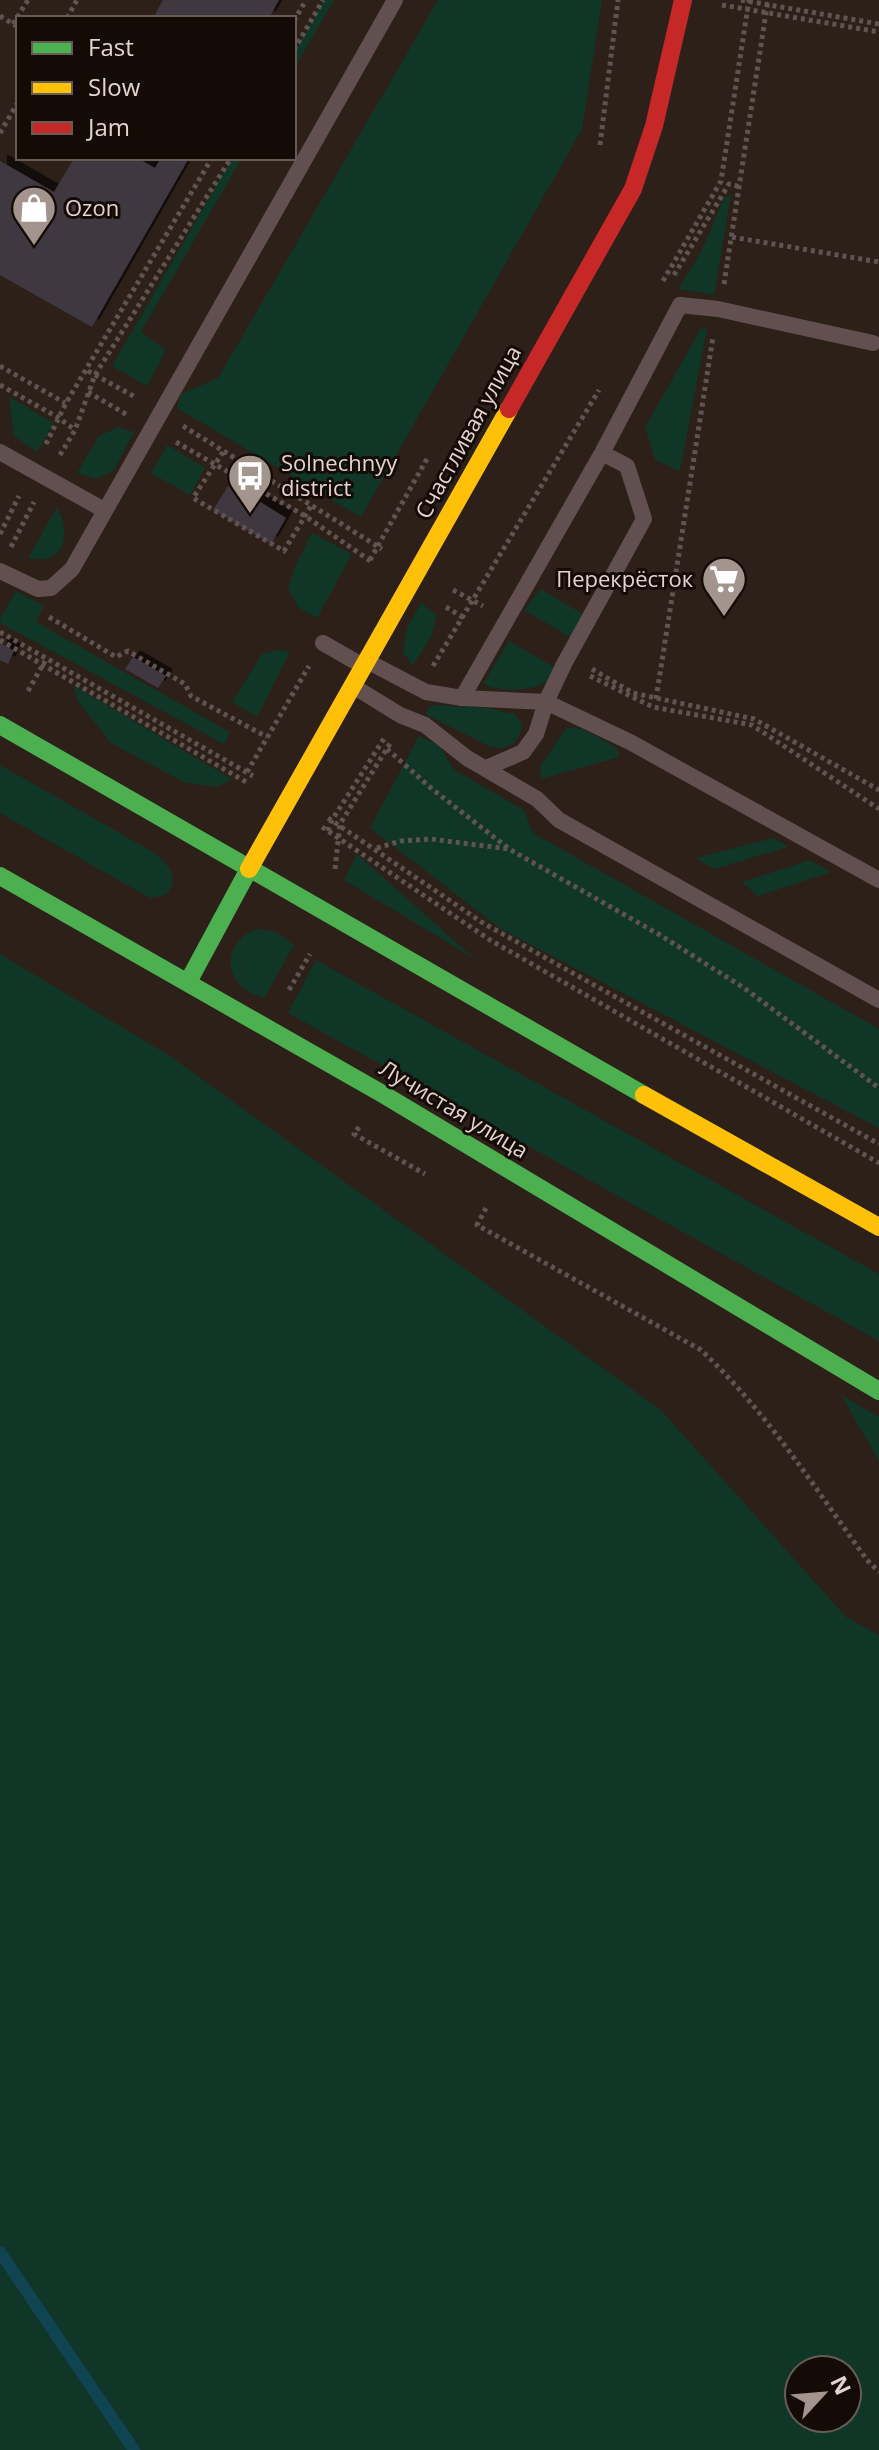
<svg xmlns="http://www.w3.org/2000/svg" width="879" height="2450" viewBox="0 0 879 2450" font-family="'Open Sans',sans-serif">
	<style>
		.green { fill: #103627; fill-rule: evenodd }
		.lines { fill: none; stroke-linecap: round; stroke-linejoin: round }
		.stream { stroke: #104453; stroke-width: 12 }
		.building { fill: #403740; filter: url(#shadow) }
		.path { stroke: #615351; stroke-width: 5; stroke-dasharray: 4 4; stroke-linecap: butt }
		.lane { stroke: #625051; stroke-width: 16 }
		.fast { stroke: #4caf50; stroke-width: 18 }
		.slow { stroke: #ffc107; stroke-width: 18 }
		.jam { stroke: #c62828; stroke-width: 18 }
		.labels { text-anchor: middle; stroke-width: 6; stroke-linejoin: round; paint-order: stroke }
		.poi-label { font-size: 22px; fill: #e3d4cc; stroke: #140b06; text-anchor: start }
		.street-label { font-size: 22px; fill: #e3d4cc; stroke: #140b06 }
	</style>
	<defs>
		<filter id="shadow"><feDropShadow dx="7" dy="-7" stdDeviation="0" flood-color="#0009"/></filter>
	</defs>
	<rect width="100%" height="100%" fill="#2c2019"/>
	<path class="green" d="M324 0H334L294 69V52Z
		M438 0H602L582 129 361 517 177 408 181 394 218 378Z
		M232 158H242L141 332 166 350 147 386 112 366Z
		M731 194 714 295 678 289 701 252 724 198Z
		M701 328 707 329 680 471 655 460 645 428Z
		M9 397 54 423 37 452 14 436Z
		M118 427 134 432 114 470 96 479 77 473 99 436Z
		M167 445 205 468 190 495 151 473Z
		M57 507C71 534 66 565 28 558Z
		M312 533 352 554 317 618 299 608 288 589 294 569Z
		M541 589 586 616 575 640 524 610Z
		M16 591 44 606 36 622 230 732 224 744 0 623V619Z
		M421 603 437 615 431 637 413 665 403 653 407 627Z
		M509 641 556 668C553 672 552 677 549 680 534 692 499 692 483 684Z
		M279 650 290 652 257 717 232 702 262 654Z
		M73 685 233 780 216 787 183 782 111 743 79 703Z
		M431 705 487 708 515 714 522 724C520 742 510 751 491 747L425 714Z
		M566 728H580L618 748 619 757 541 779 540 767Z
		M419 736 440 746 453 769 524 810 533 833 879 1029V1128L501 929 370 828Z
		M0 765 153 852C168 865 181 876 166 895L150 898 0 813Z
		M773 838 788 847 714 869 696 858Z
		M357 854 475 959 344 880Z
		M810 860 831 872 758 896 742 882Z
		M257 929 276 932 294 945 264 998C256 995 247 992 241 986 221 965 232 937 257 929Z
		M0 954 170 1056 661 1410 846 1617 879 1635V2450H0ZM799 2370H847V2418H799Z
		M316 960 879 1274V1341L288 1013Z
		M841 1395 879 1417V1461Z"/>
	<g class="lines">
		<path class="stream" d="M0 2252 134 2450"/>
	</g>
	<path class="building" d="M163 0H279L269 18H153Z
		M74 158H137L155 168 161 158H189L92 327 0 275V161L54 192Z
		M230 483 286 518 271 544 213 510Z
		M0 643 14 651 8 664 0 660Z
		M133 657 166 676 158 688 125 669Z"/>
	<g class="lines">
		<path class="path" d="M741 0 879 24
			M722 5 879 32
			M0 16 18 27
			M67 18 77 0
			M294 21 306 0
			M13 24 28 0
			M294 50 323 0
			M0 133 18 102
			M600 145 618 0
			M732 237 879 262
			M674 275 729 184 741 187
			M663 281 721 181 749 0
			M724 284 768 0
			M0 366 65 403
			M88 371 137 398
			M0 385 59 418 75 430
			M88 392 129 416
			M183 426 382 549
			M176 442 305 516 372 562
			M46 444 66 403 212 158
			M223 452 193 498 284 551 311 506
			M60 455 75 430 95 375 231 158
			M0 534 19 496
			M11 547 34 502
			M370 560 428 457
			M453 590 483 606
			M446 607 464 618
			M49 617 116 657 128 651 185 684 191 696 267 737
			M0 632 253 776
			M0 640 248 783
			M433 666 599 390
			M592 669 633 693 754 719 879 790
			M590 676 653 707 752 725 879 809
			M28 691 45 661
			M656 699 713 337
			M387 749 432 789 508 848
			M247 772 309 666
			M328 818 483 923 879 1144
			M322 827 490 940 879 1163
			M328 831 332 820 385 737
			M377 848 401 841 431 839 509 849 660 935 744 988 879 1088
			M335 869 340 824 391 742
			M289 990 310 954
			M359 1127 354 1134 425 1174
			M486 1208 477 1225 701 1350C766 1411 815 1488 867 1560L879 1572"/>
		<path class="lane" d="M0 452 104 510
			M0 571 38 589 51 588 72 569 395 0
			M323 643 363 666
			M367 661 426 692 462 698 546 702 630 742 879 880
			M353 686 400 715 425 725 467 758 537 799 559 820 879 1000
			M462 698 602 453 680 305 718 309 873 343
			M486 768 523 752 536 734 546 702 564 664 644 519 627 466 602 453"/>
		<path class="fast" d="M0 725 644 1095
			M0 876 381 1093 879 1391
			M188 982 249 869"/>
		<path class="slow" d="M249 869 509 409
			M644 1095 879 1227"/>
		<path class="jam" d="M509 409 633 189 654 126 683 0"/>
	</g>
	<defs>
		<g id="shop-pin" transform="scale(2.3)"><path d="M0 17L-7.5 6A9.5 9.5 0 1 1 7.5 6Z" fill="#a3958d" stroke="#140b06"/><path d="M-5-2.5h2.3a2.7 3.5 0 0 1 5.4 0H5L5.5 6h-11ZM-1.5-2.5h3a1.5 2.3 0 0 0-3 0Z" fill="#fff"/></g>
		<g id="bus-pin" transform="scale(2.3)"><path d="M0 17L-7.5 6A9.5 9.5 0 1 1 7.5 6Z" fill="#a3958d" stroke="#140b06"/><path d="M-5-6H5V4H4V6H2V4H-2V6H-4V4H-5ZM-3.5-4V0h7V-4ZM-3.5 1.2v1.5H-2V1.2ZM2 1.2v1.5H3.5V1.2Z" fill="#fff"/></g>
		<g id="supermarket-pin" transform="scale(2.3)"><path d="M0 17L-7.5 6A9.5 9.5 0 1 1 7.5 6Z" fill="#a3958d" stroke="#140b06"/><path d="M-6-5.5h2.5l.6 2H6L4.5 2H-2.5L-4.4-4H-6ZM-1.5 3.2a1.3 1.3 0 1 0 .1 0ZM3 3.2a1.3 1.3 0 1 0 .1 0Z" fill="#fff"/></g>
	</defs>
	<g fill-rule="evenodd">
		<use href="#shop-pin" x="34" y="208"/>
		<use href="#bus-pin" x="250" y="476"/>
		<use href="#supermarket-pin" x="724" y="579"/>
	</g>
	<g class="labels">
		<g class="poi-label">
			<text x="65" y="216">Ozon</text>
			<text x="281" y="471">Solnechnyy<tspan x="281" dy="25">district</tspan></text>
			<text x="693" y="587" text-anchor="end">Перекрёсток</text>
		</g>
		<g class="street-label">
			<text transform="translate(468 432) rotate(-61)" y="8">Счастливая улица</text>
			<text transform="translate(454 1109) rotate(31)" y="8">Лучистая улица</text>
		</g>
	</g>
	<rect x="16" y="16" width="280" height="144" fill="#140b06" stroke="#675b55" stroke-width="2"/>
	<rect x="32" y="42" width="40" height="12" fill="#4caf50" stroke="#675b55" stroke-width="2"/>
	<text x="88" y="56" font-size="24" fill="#e3d4cc">Fast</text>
	<rect x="32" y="82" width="40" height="12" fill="#ffc107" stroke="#675b55" stroke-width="2"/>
	<text x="88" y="96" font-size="24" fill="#e3d4cc">Slow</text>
	<rect x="32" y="122" width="40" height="12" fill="#c62828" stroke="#675b55" stroke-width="2"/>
	<text x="88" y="136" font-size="24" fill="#e3d4cc">Jam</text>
	<g transform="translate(823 2394) rotate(64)"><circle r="38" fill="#140b06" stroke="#675b55" stroke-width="2"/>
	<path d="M0-6L14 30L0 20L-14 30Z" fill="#a3958d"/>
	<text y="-12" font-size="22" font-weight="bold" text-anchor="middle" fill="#e3d4cc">N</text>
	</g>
</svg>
